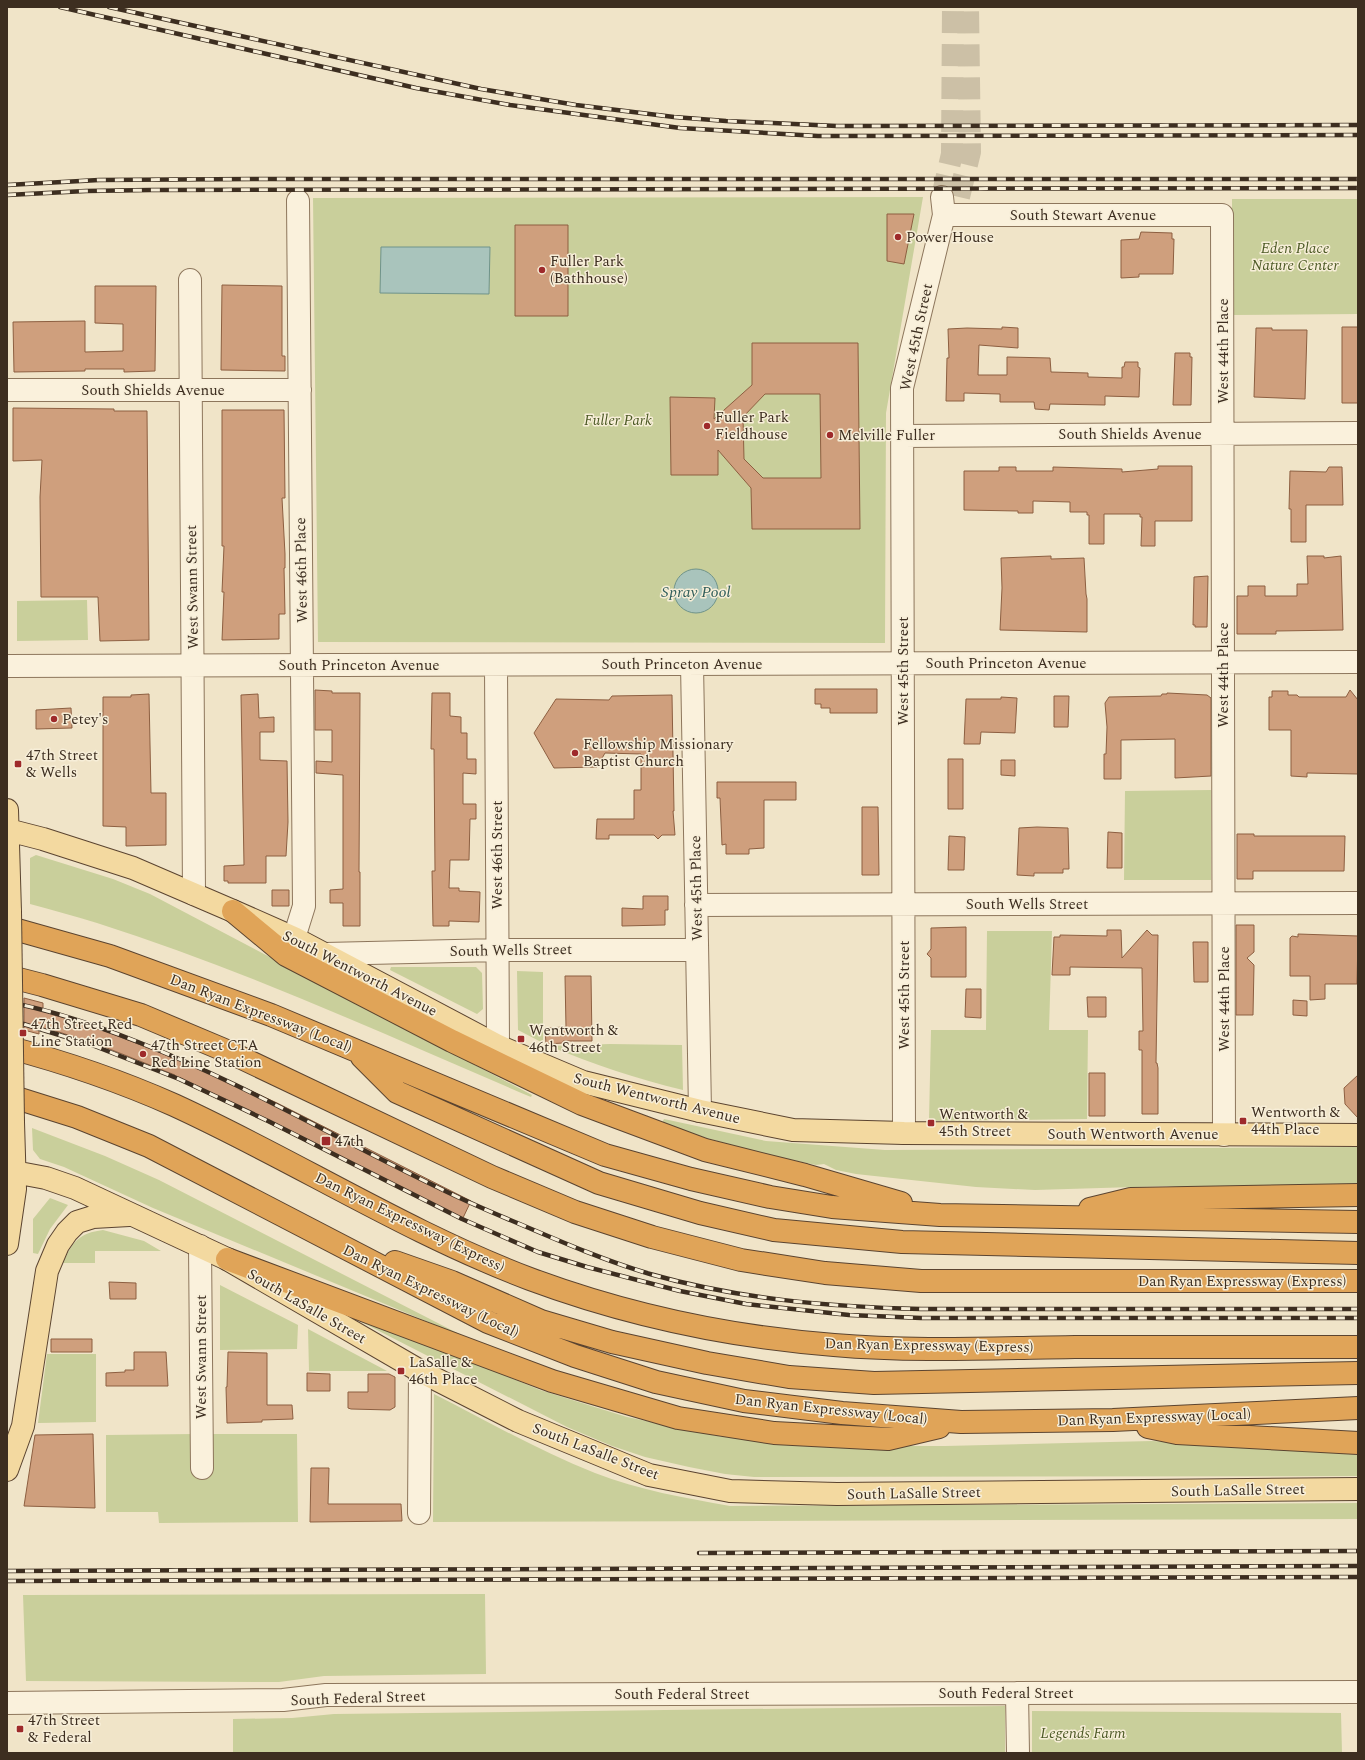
<svg xmlns="http://www.w3.org/2000/svg" width="1365" height="1760" viewBox="0 0 1365 1760" font-family="Spectral,serif">
	<style>
		.green { fill: #c9cf9b }
		.water { fill: #a9c4bc; stroke: #6f938a }
		.building { fill: #cf9f7d; stroke: #8d5f41; fill-rule: evenodd }
		.lines { fill: none; stroke-linecap: round; stroke-linejoin: round }
		.minor-tunnel { stroke: #ccc0a6; stroke-width: 22; stroke-dasharray: 22 11; stroke-linecap: butt }
		.minor-casing { stroke: #8d765c; stroke-width: 24 }
		.major-casing { stroke: #5b4430; stroke-width: 24 }
		.highway-casing { stroke: #5b4430; stroke-width: 24 }
		.minor { stroke: #faf1dc; stroke-width: 22 }
		.major { stroke: #f3d9a0; stroke-width: 22 }
		.highway { stroke: #e0a458; stroke-width: 22 }
		.rail-casing { stroke: #3d2e20; stroke-width: 4.5 }
		.rail { stroke: #f7eed8; stroke-width: 3; stroke-dasharray: 9; stroke-linecap: butt }
		.major-bridge-casing { stroke: #5b4430; stroke-width: 24; stroke-linecap: butt }
		.major-bridge { stroke: #f3d9a0; stroke-width: 22 }
		.poi-dot { fill: #9e2a2b; stroke: #f7eed8; stroke-width: 1.5 }
		.labels { text-anchor: middle; stroke-width: 3; stroke-linejoin: round; paint-order: stroke }
		.street-label { font-size: 15px; fill: #3d2e20; stroke: #f7eed8 }
		.poi-label { font-size: 15px; fill: #3d2e20; stroke: #f7eed8; text-anchor: start }
		.park-label { font-size: 15px; font-style: italic; fill: #4d5a26; stroke: #f7eed8 }
		.water-label { font-size: 16px; font-style: italic; fill: #2f5d5a; stroke: #f7eed8 }
	</style>
	<rect width="100%" height="100%" fill="#f0e4c8"/>
	<path class="green" d="M923 197 886 413 885 643 318 642 313 198Z
		M1232 199H1358V314L1232 315Z
		M87 600 88 640 17 641V601Z
		M1211 790V880H1124L1125 791Z
		M36 855 113 879 150 894 532 1095 531 1097C388 1036 245 970 97 923 75 916 52 910 30 904V858Z
		M987 931H1052L1049 1030H1088L1087 1119 929 1121 931 1030H986Z
		M391 967H476L482 973 483 1009 477 1014 390 970Z
		M517 971 543 972V1043L518 1030Z
		M610 1044 682 1045 683 1090C637 1079 593 1064 549 1046Z
		M664 1119 766 1141 885 1150 1358 1147V1185L1191 1188 1167 1186 1035 1190 976 1187 856 1174 836 1170 824 1164 816 1165 760 1153 661 1125Z
		M32 1128 105 1156 159 1180 467 1338 153 1208 64 1167 40 1159 33 1150Z
		M50 1198 68 1205 50 1229 38 1254 33 1253V1219Z
		M103 1230 144 1241 161 1251H95V1263H63C72 1242 79 1233 103 1230Z
		M220 1285 298 1325 297 1349 220 1350Z
		M338 1306 540 1390 627 1417 718 1436 799 1446H945L1152 1441 1358 1453V1476L754 1477 725 1474 689 1467 645 1457 612 1446 567 1427 336 1309Z
		M308 1329 387 1371H309Z
		M47 1354H96V1422L38 1423Z
		M434 1394C487 1421 539 1451 595 1473 639 1490 685 1498 730 1506L1358 1503V1519L433 1522Z
		M194 1434V1476L210 1477V1434H297L298 1522 159 1523 158 1512H106V1435Z
		M485 1594 486 1674 324 1676 279 1682 26 1681 23 1595Z
		M1005 1706V1753H233V1719L292 1718 334 1714Z
		M1032 1711 1341 1713 1342 1753H1032Z"/>
	<path class="water" d="M381 247H490L489 294 380 293Z
		M674 591a22 22 0 1 1 44 0a22 22 0 1 1-44 0Z"/>
	<path class="building" d="M887 214H914L904 264 887 261Z
		M515 225H568V316H515Z
		M1141 232 1172 233V239H1174L1173 274H1139V277L1121 278V240L1139 239Z
		M222 285 282 286V356H285V371L221 370Z
		M95 286H156L155 371 124 372V369H85V371L14 372 13 322 85 321V352L123 351V324L95 323Z
		M1002 327 1018 328V348L979 345 978 375H1007V357L1050 358 1051 372 1088 373V377L1122 378V367H1124L1125 362H1138V367L1140 368 1139 397 1105 396V405L1050 404 1049 410 1035 409 1034 402H1000V394L964 393V401H946L947 358H949L948 329 967 328 1002 329Z
		M1342 327H1358V403H1342Z
		M1256 328H1272V330H1307L1305 399 1254 397Z
		M752 343H858L860 529H752L751 488 718 450V475H671L670 397 715 398 714 419 752 385ZM765 394H820L821 478H763L744 459 743 417Z
		M1175 353H1190V357H1192L1191 405H1173Z
		M13 408 114 409V411H147L149 640 100 641 98 597H41L40 497 42 460 13 461Z
		M222 410H284L285 498H282L285 554V568H284L285 614H279V639L222 640 224 592H222L224 546H222Z
		M1158 466H1192V521H1155V546H1141L1142 517H1140V514H1104V544H1089V515H1087V512H1070V502L1033 501V513H1018V511L964 510V471H999V467H1016V471H1053V467L1122 469V472L1158 469Z
		M1329 467H1342L1343 505H1306V542H1291V509H1289L1290 471 1326 472Z
		M1051 556V559L1084 558 1086 594 1087 599V632L1000 630 1002 588 1001 558Z
		M1307 556H1324V558L1341 556 1343 630 1276 631V634H1237V596H1248V586H1265V596H1297V584H1308Z
		M1208 576 1207 627H1195V625H1193L1194 577Z
		M815 689H877V713H830V708H821V704H815Z
		M315 690 332 691V693H360L359 872H360V926H343V903H330V890L343 889V775L316 773V761L332 762V730H315Z
		M1350 690 1358 700V774L1307 773V777L1291 776V730H1269V697H1272V691H1288V695H1297L1299 697H1346Z
		M432 693H450V716L461 717V733H467V759H476V774L463 773V804H476V819H470L469 860H450L449 888H459V891L480 892 479 922 449 921V926H433L432 871H435L434 749H431Z
		M1167 693 1207 695 1211 698V776L1175 778V739L1121 740V779H1104V754H1106L1107 727 1105 703 1109 697 1161 696 1162 694H1167Z
		M149 694 151 793H166V845L126 846V827L103 826V697H131V695Z
		M258 694 259 718 274 717V732H260V760L287 761 288 822 286 856H266V883H228V881H224V866L244 865 241 695Z
		M672 695 674 811H673L675 835H662L658 839 654 835H609V839H596L597 819H634V790H641V754L605 753 597 767 554 768 534 733 556 699 609 700 612 696Z
		M1054 696H1069L1068 727H1054Z
		M1001 697 1017 698 1015 733 981 732 980 744H964L966 699H1001Z
		M71 708 72 728 36 729V710Z
		M948 759H963V809H948Z
		M1001 760H1015V776L1001 775Z
		M717 782H796V800H764V848L749 849V854H726V844L722 845 720 798H717Z
		M862 807H878L879 875H862Z
		M1037 827 1068 828 1069 869H1063V873H1034V876L1017 875 1019 828Z
		M1108 832 1122 833V868H1107Z
		M1237 834H1254V836H1345L1344 871H1253V879H1237Z
		M949 836 965 837 964 870H948Z
		M272 890H289V906H272Z
		M643 896H668V910H665V925L622 926V908L643 909Z
		M1236 925H1254V952L1247 958 1254 965 1253 1015H1236Z
		M966 927V977H931V958L927 954 931 949V928Z
		M1107 930H1121L1122 958 1147 930 1152 935H1158L1156 1063H1157L1158 1068V1114H1142V1050H1139V1031H1143L1142 968 1070 967V975H1052L1054 937H1060V935L1107 936Z
		M1298 934 1358 936 1357 984H1325V999L1310 1000V976H1290V938L1292 936 1298 937Z
		M1193 942H1208V982H1194Z
		M565 976H591L592 1041H563V1043L546 1044 545 1028 566 1027Z
		M966 989H981V1018L965 1017Z
		M1087 997H1106V1017H1088Z
		M24 998 43 1003V1011L108 1032 181 1061 182 1059 277 1103 471 1201 462 1220 267 1122 174 1078 175 1075 107 1048 59 1032 39 1027V1034L24 1030Z
		M1293 1000 1307 1001V1016L1293 1015Z
		M1089 1073H1105V1116H1089Z
		M1358 1075V1118L1345 1104 1344 1088Z
		M109 1282 136 1283V1299H110Z
		M51 1339H92V1352H51Z
		M134 1352H166L168 1386H106V1373L125 1372V1370H134Z
		M228 1352 267 1353V1405H292L293 1419 262 1420V1422L227 1423 226 1387H227Z
		M307 1373 330 1374V1391H307Z
		M368 1374H389L395 1377V1407L390 1410 351 1409 348 1408V1392H368Z
		M93 1434 95 1508 24 1506 35 1435Z
		M311 1468H329L328 1504H401L402 1521 310 1522Z"/>
	<g class="lines">
		<path class="minor-tunnel" d="M942 197 952 154 953 7
			M959 197 970 152 968 7"/>
		<g class="minor-casing">
			<path id="minor" d="M944 215H1222L1224 1135
				M190 280 194 894
				M7 390H300
				M903 436 1358 433
				M692 664 700 1111
				M496 665 498 1046
				M7 666 1358 662
				M696 905 1358 903
				M294 938 304 906 298 201
				M325 954 498 950H697
				M904 1133 902 388 944 215 942 197
				M200 1246 202 1468
				M419 1513 420 1371
				M1017 1693 1018 1753
				M7 1703 283 1700 326 1695 1358 1692"/>
		</g>
		<g class="major-casing">
			<path id="major" d="M7 810 10 912
				M8 830 43 839 133 868 233 911 294 938 498 1046 583 1082 700 1111 793 1130 904 1133 1358 1135
				M14 1172 46 1178 75 1188 227 1259 420 1371 518 1421 649 1475 730 1491 837 1494 1358 1489
				M7 1244 15 1189 13 1122
				M7 1470 23 1426 47 1271 58 1245 67 1232 77 1222 93 1217 129 1215"/>
		</g>
		<g class="highway-casing">
			<path id="highway" d="M233 911 286 955 452 1041 582 1104 705 1150 805 1175 901 1203
				M7 927 110 956 271 1015 605 1155 691 1179 770 1197 832 1207 940 1215 1358 1222
				M7 976 42 985 141 1015 229 1052 492 1177 575 1212 652 1237 741 1260 825 1273 921 1281H1358
				M7 1047C64 1062 120 1081 174 1105 294 1160 406 1232 530 1279 627 1315 731 1337 834 1345 914 1352 995 1348 1075 1347 1169 1347 1264 1347 1358 1347
				M362 1057 397 1092 599 1183 700 1213 774 1230 902 1242 1358 1253
				M7 1095 77 1117 149 1146 488 1322 575 1356 656 1382 744 1401 842 1413 961 1422 1113 1420 1358 1408
				M1090 1209 1131 1199 1358 1195
				M227 1259 552 1381 678 1418 774 1433 888 1439 939 1427
				M395 1262 452 1282 541 1321 612 1342 707 1363 789 1377 874 1383 1358 1373
				M1148 1427 1177 1433 1358 1443"/>
		</g>
		<use href="#minor" class="minor"/>
		<use href="#major" class="major"/>
		<use href="#highway" class="highway"/>
		<g class="rail-casing">
			<path id="rail" d="M60 7 416 88 510 105 680 128 818 136 1358 135
				M109 7 481 89 576 105 674 117 726 121 837 126 1358 125
				M7 185 99 180 253 179H1358
				M7 195 86 191 150 190 1358 188
				M7 1002C52 1010 95 1025 138 1042 241 1082 337 1139 437 1187 465 1201 493 1213 522 1225 564 1243 606 1261 650 1274 738 1299 830 1307 921 1309H1358
				M7 1019 92 1045 179 1079 268 1121 462 1219 538 1252 587 1267 680 1291 746 1304 849 1315 921 1318H1358
				M699 1553 1358 1551
				M7 1571 1358 1566
				M7 1581 1358 1577"/>
		</g>
		<use href="#rail" class="rail"/>
		<g class="major-bridge-casing">
			<path id="major-bridge" d="M10 912 13 1122"/>
		</g>
		<use href="#major-bridge" class="major-bridge"/>
	</g>
	<g class="poi-dot">
		<circle cx="898" cy="237" r="4"/>
		<circle cx="542" cy="270" r="4"/>
		<circle cx="707" cy="426" r="4"/>
		<circle cx="830" cy="435" r="4"/>
		<circle cx="54" cy="719" r="4"/>
		<circle cx="575" cy="753" r="4"/>
		<rect x="14" y="760" width="8" height="8" rx="2"/>
		<rect x="19" y="1029" width="8" height="8" rx="2"/>
		<rect x="517" y="1035" width="8" height="8" rx="2"/>
		<circle cx="143" cy="1054" r="4"/>
		<rect x="1239" y="1117" width="8" height="8" rx="2"/>
		<rect x="927" y="1119" width="8" height="8" rx="2"/>
		<rect x="321" y="1136" width="10" height="10" rx="2"/>
		<rect x="397" y="1367" width="8" height="8" rx="2"/>
		<rect x="16" y="1725" width="8" height="8" rx="2"/>
	</g>
	<g class="labels">
		<g class="street-label">
			<text x="1083" y="220">South Stewart Avenue</text>
			<text transform="translate(916 337) rotate(-78)" y="5">West 45th Street</text>
			<text transform="translate(1223 351) rotate(-90)" y="5">West 44th Place</text>
			<text x="153" y="395">South Shields Avenue</text>
			<text x="1130" y="439">South Shields Avenue</text>
			<text transform="translate(301 570) rotate(-91)" y="5">West 46th Place</text>
			<text transform="translate(192 587) rotate(-91)" y="5">West Swann Street</text>
			<text x="1006" y="668">South Princeton Avenue</text>
			<text x="682" y="669">South Princeton Avenue</text>
			<text x="359" y="670">South Princeton Avenue</text>
			<text transform="translate(903 671) rotate(-90)" y="5">West 45th Street</text>
			<text transform="translate(1223 675) rotate(-90)" y="5">West 44th Place</text>
			<text transform="translate(497 855) rotate(-90)" y="5">West 46th Street</text>
			<text transform="translate(696 888) rotate(-91)" y="5">West 45th Place</text>
			<text x="1027" y="909">South Wells Street</text>
			<text transform="translate(511 950) rotate(-1)" y="5">South Wells Street</text>
			<text transform="translate(360 973) rotate(27)" y="5">South Wentworth Avenue</text>
			<text transform="translate(904 995) rotate(-90)" y="5">West 45th Street</text>
			<text transform="translate(1224 999) rotate(-90)" y="5">West 44th Place</text>
			<text transform="translate(261 1013) rotate(21)" y="5">Dan Ryan Expressway (Local)</text>
			<text transform="translate(657 1098) rotate(14)" y="5">South Wentworth Avenue</text>
			<text x="1133" y="1139">South Wentworth Avenue</text>
			<text transform="translate(410 1222) rotate(26)" y="5">Dan Ryan Expressway (Express)</text>
			<text x="1242" y="1286">Dan Ryan Expressway (Express)</text>
			<text transform="translate(431 1291) rotate(26)" y="5">Dan Ryan Expressway (Local)</text>
			<text transform="translate(307 1306) rotate(30)" y="5">South LaSalle Street</text>
			<text transform="translate(929 1345) rotate(1)" y="5">Dan Ryan Expressway (Express)</text>
			<text transform="translate(201 1357) rotate(-90)" y="5">West Swann Street</text>
			<text transform="translate(831 1409) rotate(6)" y="5">Dan Ryan Expressway (Local)</text>
			<text transform="translate(1154 1417) rotate(-2)" y="5">Dan Ryan Expressway (Local)</text>
			<text transform="translate(596 1451) rotate(21)" y="5">South LaSalle Street</text>
			<text transform="translate(1238 1490) rotate(-1)" y="5">South LaSalle Street</text>
			<text transform="translate(914 1493) rotate(-1)" y="5">South LaSalle Street</text>
			<text x="1006" y="1698">South Federal Street</text>
			<text x="682" y="1699">South Federal Street</text>
			<text transform="translate(358 1698) rotate(-2)" y="5">South Federal Street</text>
		</g>
		<g class="poi-label">
			<text x="906" y="242">Power House</text>
			<text x="550" y="266">Fuller Park<tspan x="550" dy="17">(Bathhouse)</tspan></text>
			<text x="715" y="422">Fuller Park<tspan x="715" dy="17">Fieldhouse</tspan></text>
			<text x="838" y="440">Melville Fuller</text>
			<text x="62" y="724">Petey's</text>
			<text x="583" y="749">Fellowship Missionary<tspan x="583" dy="17">Baptist Church</tspan></text>
			<text x="26" y="760">47th Street<tspan x="26" dy="17">&amp; Wells</tspan></text>
			<text x="31" y="1029">47th Street Red<tspan x="31" dy="17">Line Station</tspan></text>
			<text x="529" y="1035">Wentworth &amp;<tspan x="529" dy="17">46th Street</tspan></text>
			<text x="151" y="1050">47th Street CTA<tspan x="151" dy="17">Red Line Station</tspan></text>
			<text x="1251" y="1117">Wentworth &amp;<tspan x="1251" dy="17">44th Place</tspan></text>
			<text x="939" y="1119">Wentworth &amp;<tspan x="939" dy="17">45th Street</tspan></text>
			<text x="335" y="1146">47th</text>
			<text x="409" y="1367">LaSalle &amp;<tspan x="409" dy="17">46th Place</tspan></text>
			<text x="28" y="1725">47th Street<tspan x="28" dy="17">&amp; Federal</tspan></text>
		</g>
		<g class="park-label">
			<text x="1295" y="253">Eden Place<tspan x="1295" dy="17">Nature Center</tspan></text>
			<text x="618" y="425">Fuller Park</text>
			<text x="1083" y="1738">Legends Farm</text>
		</g>
		<g class="water-label">
			<text x="696" y="597">Spray Pool</text>
		</g>
	</g>
	<rect width="1365" height="1760" fill="none" stroke="#3d2e20" stroke-width="16"/>
</svg>
